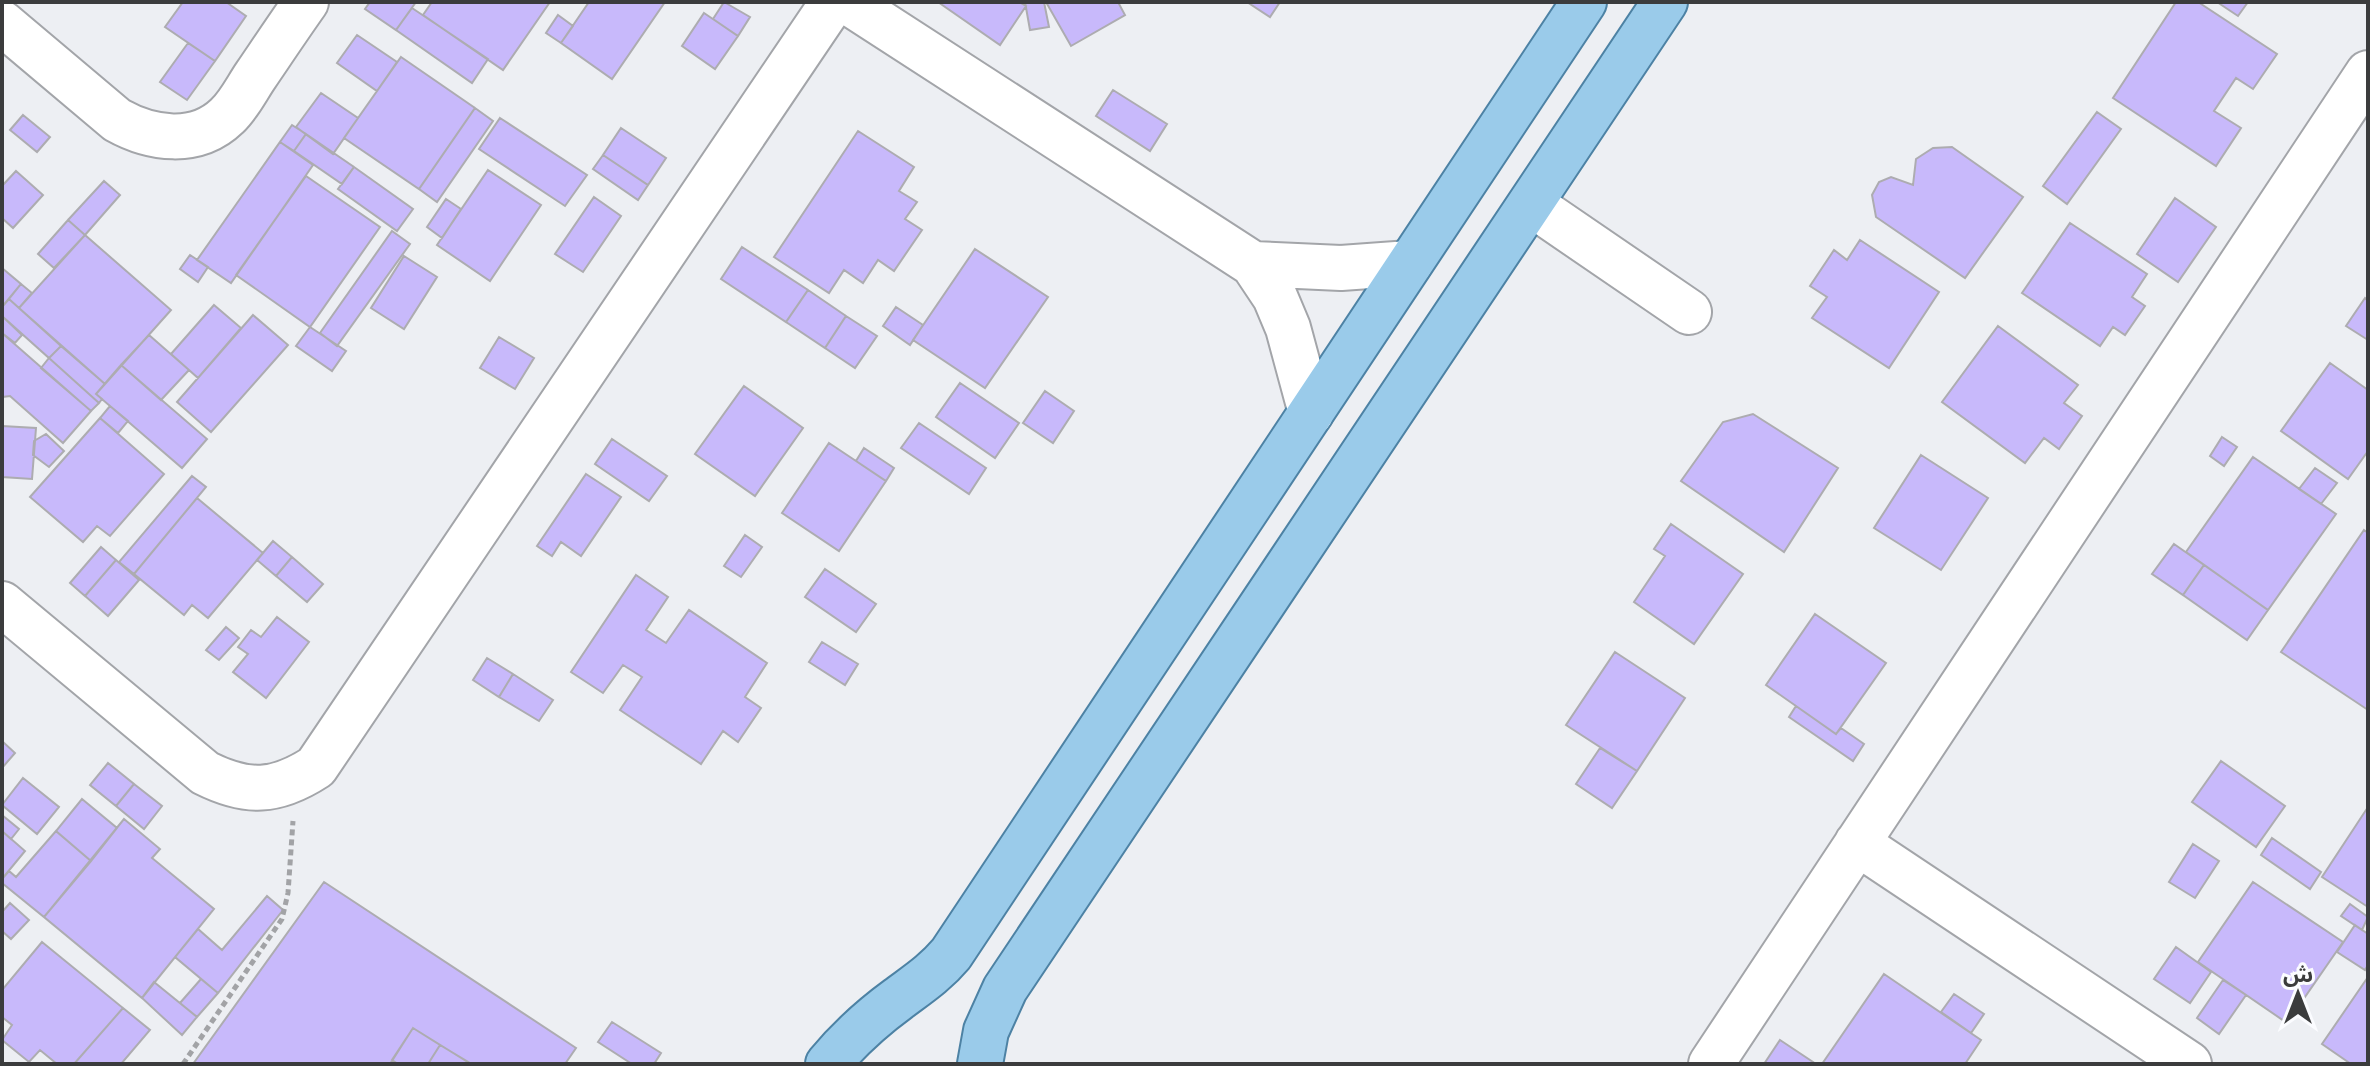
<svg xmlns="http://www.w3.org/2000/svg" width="2370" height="1066" viewBox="0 0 2370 1066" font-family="Inter,'Noto Sans Arabic',sans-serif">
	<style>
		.building { fill: #c8b9fb; stroke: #adacb0; stroke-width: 2 }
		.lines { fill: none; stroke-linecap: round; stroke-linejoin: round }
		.minor-casing { stroke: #a3a5a9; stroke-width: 48 }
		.major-casing { stroke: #4d82a4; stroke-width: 48 }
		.path { stroke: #a2a3a6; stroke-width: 5; stroke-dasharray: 6 4; stroke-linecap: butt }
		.minor { stroke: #fff; stroke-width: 44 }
		.major { stroke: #9acbea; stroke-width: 44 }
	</style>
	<rect width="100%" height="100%" fill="#edeff3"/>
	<path class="building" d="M183 2H226L246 16 215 61 165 27Z
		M370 2H416L396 30 365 9Z
		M432 2H550L503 70 423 15Z
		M589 2H665L612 79 561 43Z
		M724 2 750 17 738 36 713 19Z
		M938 2H1019L1026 6 1000 45Z
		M1025 2H1044L1049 27 1030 30Z
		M1046 2H1118L1125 15 1071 46Z
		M1247 2H1280L1270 17Z
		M2176 2H2198L2277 54 2253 89 2236 78 2214 111 2241 128 2216 166 2113 98Z
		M2217 2H2248L2238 16Z
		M412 8 488 59 472 83 396 30Z
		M704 13 738 36 715 69 682 46Z
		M558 15 573 26 561 43 546 33Z
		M357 35 397 62 377 91 337 63Z
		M188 43 215 61 187 100 160 82Z
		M401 57 475 108 419 189 344 138Z
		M1113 90 1167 124 1150 151 1096 116Z
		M321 93 358 118 333 154 296 127Z
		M475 108 493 121 437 202 419 189Z
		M2097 112 2121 129 2067 204 2043 186Z
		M23 115 50 137 37 152 10 130Z
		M500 118 587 175 565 206 479 149Z
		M292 125 306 134 294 151 280 142Z
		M621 128 666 158 648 185 603 155Z
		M858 131 914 167 899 191 917 202 905 219 922 230 894 271 878 260 863 283 844 270 829 293 774 257Z
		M306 134 354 167 342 184 294 151Z
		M280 142 313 165 231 283 197 260Z
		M1952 147 2023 197 1965 278 1876 217 1872 195 1879 182 1891 177 1913 185 1916 159 1933 148Z
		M603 155 648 185 638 200 593 169Z
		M354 167 413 209 397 231 338 189Z
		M488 170 541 205 490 281 437 245Z
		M16 171 43 195 13 228 2 218V186Z
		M306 176 380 227 310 327 236 275Z
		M104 181 120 195 85 235 68 220Z
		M594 197 621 216 583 272 555 254Z
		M2175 198 2216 227 2178 282 2137 254Z
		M446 199 461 209 442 238 427 227Z
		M68 220 85 235 54 268 38 254Z
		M2070 223 2147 274 2132 297 2145 306 2125 335 2113 327 2100 346 2022 293Z
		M392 231 410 244 337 346 320 333Z
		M85 235 171 310 105 384 19 308Z
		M1860 240 1939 292 1889 368 1812 318 1827 297 1810 286 1834 250 1847 260Z
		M742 247 808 290 786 322 721 279Z
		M975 249 1048 297 985 388 913 340Z
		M190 255 208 267 198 282 180 269Z
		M404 256 437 277 404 329 371 308Z
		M2 268 21 284 2 307Z
		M21 284 32 293 19 308 9 299Z
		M808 290 846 316 825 348 786 322Z
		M2365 298 2368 301V340L2346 326Z
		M9 299 61 346 49 358 2 316V307Z
		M214 305 241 328 198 378 171 354Z
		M896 307 923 325 910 345 883 326Z
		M253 315 288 345 211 432 177 402Z
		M2 316 22 335 15 343 2 333Z
		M846 316 877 336 855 368 825 348Z
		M1998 326 2078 385 2064 403 2082 416 2059 449 2044 438 2025 463 1942 402Z
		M310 327 346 351 332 371 296 346Z
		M2 333 91 411 63 443 10 396 2 397Z
		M149 335 189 370 161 400 121 365Z
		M499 337 534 358 515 389 480 368Z
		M61 346 105 384 96 394 102 399 99 403 49 358Z
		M49 358 99 403 91 411 41 368Z
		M2330 363 2368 390V451L2348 479 2281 431Z
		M121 365 207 439 182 468 96 394Z
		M960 383 1019 423 995 458 936 417Z
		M744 386 803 428 755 496 695 454Z
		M1045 391 1074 411 1053 443 1023 423Z
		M110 406 128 421 118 433 100 418Z
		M1753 414 1838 468 1784 552 1681 481 1723 422Z
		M100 418 164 474 110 536 97 526 83 542 30 497Z
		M919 423 986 468 969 494 901 448Z
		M2 426 36 428 32 479 2 477Z
		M46 434 64 451 49 467 33 455 34 441Z
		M2222 437 2237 447 2224 466 2210 456Z
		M612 439 667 476 649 501 595 464Z
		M829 443 886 481 839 551 782 513Z
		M864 448 894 468 886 481 856 461Z
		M1921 455 1988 498 1941 570 1874 528Z
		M2253 457 2336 514 2268 610 2186 552Z
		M2315 468 2337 483 2321 504 2299 489Z
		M586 474 621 497 581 556 561 542 552 556 537 546Z
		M192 476 206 487 134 574 119 562Z
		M197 498 263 553 208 618 192 605 184 615 134 574Z
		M1671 524 1743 574 1694 644 1634 602 1665 556 1654 549Z
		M2364 530 2368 533V710L2281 652Z
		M745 535 762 547 741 577 724 566Z
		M273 541 292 557 276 576 257 560Z
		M2174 544 2204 565 2183 595 2152 574Z
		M101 547 116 560 85 596 70 583Z
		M292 557 323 584 307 602 276 576Z
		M116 560 139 580 108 616 85 596Z
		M2204 565 2268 610 2247 640 2183 595Z
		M825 569 876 604 856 632 805 597Z
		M636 575 668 597 646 630 666 643 689 610 767 663 745 697 761 708 738 742 723 731 701 764 620 710 642 677 623 665 603 693 571 672Z
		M1815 614 1886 663 1836 734 1766 685Z
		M277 617 309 642 266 698 233 672 248 654 238 647 251 630 261 637Z
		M226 627 239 638 219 660 206 650Z
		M822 642 858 664 845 685 809 662Z
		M1615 652 1685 698 1637 771 1566 725Z
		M487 658 513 674 499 697 473 680Z
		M513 674 553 700 539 721 499 697Z
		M1796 706 1836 734 1841 728 1864 744 1853 761 1789 717Z
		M2 741 15 753 2 768Z
		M1600 748 1637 771 1612 808 1576 784Z
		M2221 761 2285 806 2256 847 2192 802Z
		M108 763 134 784 116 806 90 785Z
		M23 778 59 807 37 834 2 805Z
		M134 784 162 806 144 829 116 806Z
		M82 799 117 828 91 861 56 831Z
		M2368 807V907L2322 877Z
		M2 815 19 829 11 839 2 831Z
		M124 819 160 849 152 858 214 909 142 998 44 917Z
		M2 831 25 851 2 879Z
		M56 831 91 861 44 917 2 883V879L9 871 16 877Z
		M2272 838 2321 872 2310 889 2261 855Z
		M2193 844 2219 861 2195 898 2169 882Z
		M324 882 576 1048 565 1064H471L413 1028 390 1064H193Z
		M2253 882 2343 942 2287 1023 2198 962Z
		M267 896 283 910 218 993 175 957 198 929 222 950Z
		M10 903 29 920 11 939 2 931V912Z
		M2350 904 2368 917 2362 930 2341 916Z
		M2355 925 2368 934V965L2365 970 2337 952Z
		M42 942 123 1008 74 1064H57L40 1050 29 1062 2 1040 12 1025 2 1017V990Z
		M2176 947 2211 972 2190 1003 2154 979Z
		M1884 974 1981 1040 1965 1064H1822Z
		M2368 977V1064H2351L2322 1044Z
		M201 979 218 993 197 1017 180 1003Z
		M2223 980 2246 995 2219 1034 2197 1018Z
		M154 982 197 1017 182 1035 142 998Z
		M1954 994 1984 1014 1971 1033 1941 1012Z
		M123 1008 150 1030 121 1064H74Z
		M612 1022 661 1053 654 1064H632L598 1042Z
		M413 1028 440 1045 428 1064H398L392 1060Z
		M1780 1040 1816 1064H1764Z
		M440 1045 470 1063V1064H428Z"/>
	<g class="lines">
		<g class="minor-casing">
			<path id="minor" d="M848 2 1253 264 1341 268 1410 263
				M2 23 117 120C151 139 196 146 227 116 239 105 247 88 256 75 273 50 289 26 306 2
				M1531 204 1689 312
				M1253 264 1275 297 1288 328 1311 413
				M2 604 205 773C247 794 276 793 316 767L833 2
				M1857 843 2189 1064
				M1711 1064 2368 73"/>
		</g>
		<g class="major-casing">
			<path id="major" d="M828 1064C848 1040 872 1018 898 999 918 984 935 973 951 954L1584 2
				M980 1064 986 1031 1005 989 1665 2"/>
		</g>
		<path class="path" d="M183 1064 282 919 288 893 293 821"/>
		<use href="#minor" class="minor"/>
		<use href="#major" class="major"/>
	</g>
	<rect width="2370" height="1066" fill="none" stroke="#3b3c3d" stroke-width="8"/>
	<g transform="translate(2298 994)" stroke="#fbfcff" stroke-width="6" paint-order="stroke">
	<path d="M0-6L14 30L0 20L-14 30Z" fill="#3b3c3d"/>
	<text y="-12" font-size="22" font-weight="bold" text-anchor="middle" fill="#3b3c3d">ش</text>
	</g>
</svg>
